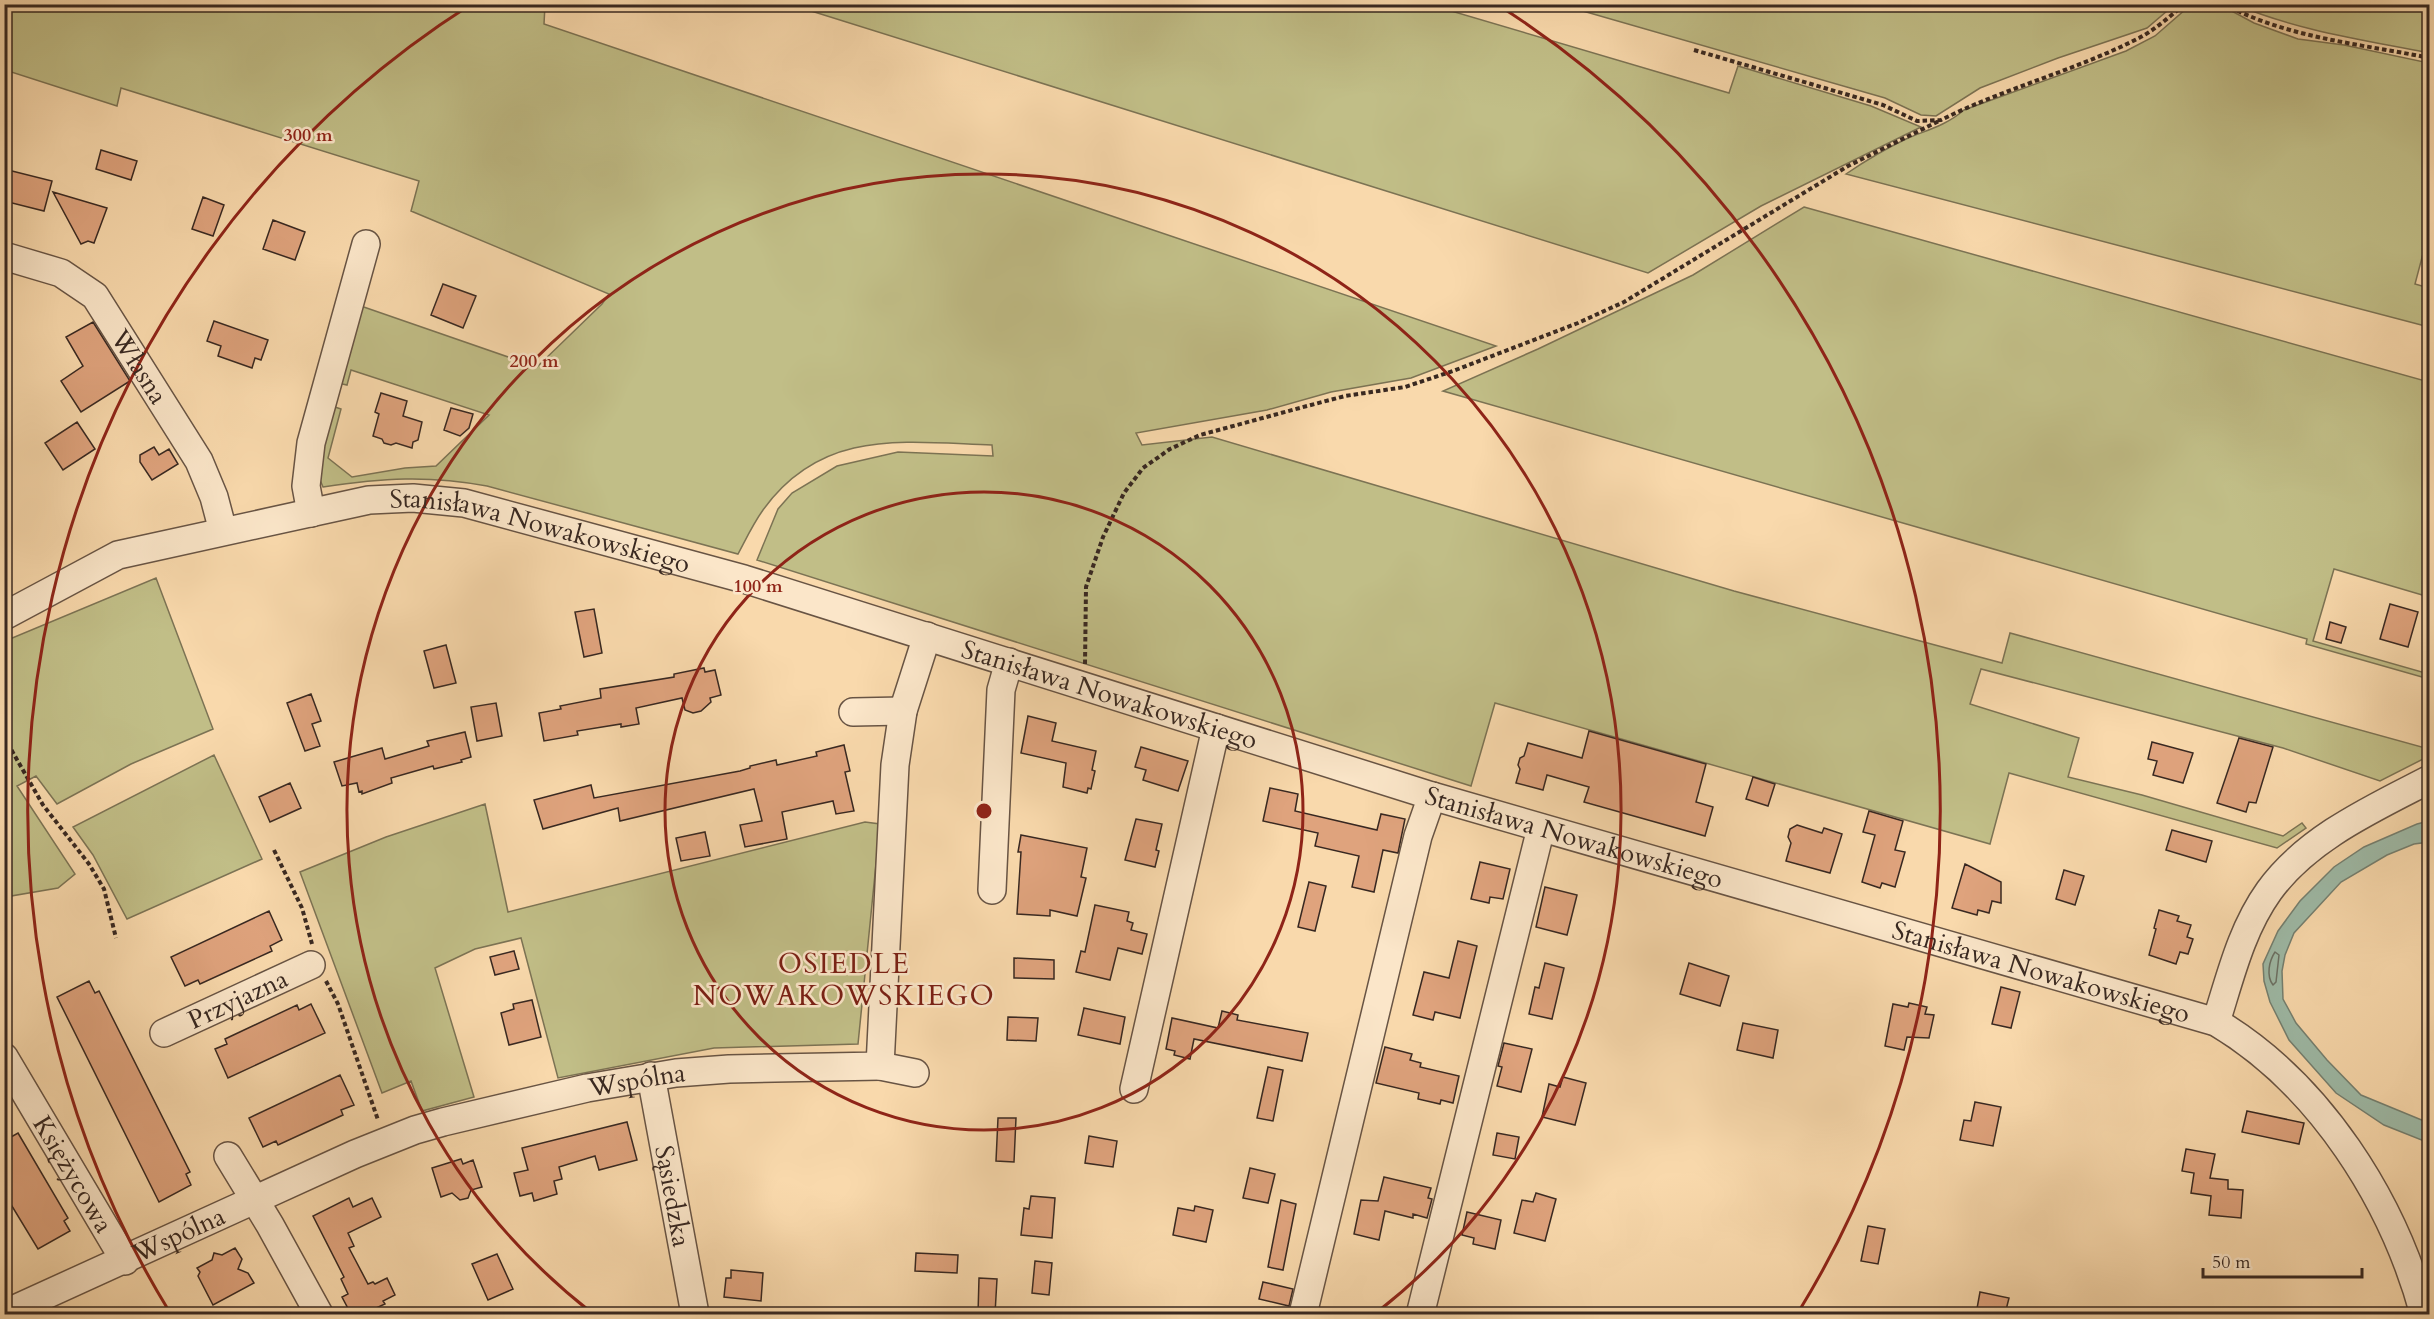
<svg xmlns="http://www.w3.org/2000/svg" width="2434" height="1319" viewBox="0 0 2434 1319" font-family="Cardo,serif">
	<style>
		.green { fill: #c1be87; stroke: #7c7354; stroke-width: 1.5 }
		.water { fill: #9ebaa7; stroke: #758071; stroke-width: 1.5 }
		.lines { fill: none; stroke-linecap: round; stroke-linejoin: round }
		.shore { stroke: #6b7164; stroke-width: 1.5 }
		.building { fill: #dfa37d; stroke: #382821; stroke-width: 1.5 }
		.minor-casing { stroke: #685444; stroke-width: 30 }
		.path { stroke: #382821; stroke-width: 4; stroke-dasharray: 4.5 3; stroke-linecap: butt }
		.minor { stroke: #fbe6c9; stroke-width: 27 }
		.ring { fill: none; stroke: #8f2418; stroke-width: 3 }
		.labels { text-anchor: middle; stroke-width: 5; stroke-linejoin: round; paint-order: stroke }
		.street-label { font-size: 26px; fill: #382821; stroke: #fbe6c9 }
		.quarter-label { font-size: 28px; letter-spacing: 1.5px; fill: #7a1f14; stroke: #fbe6c9 }
		.centre { fill: #8f2418; stroke: #fbe6c9; stroke-width: 3 }
		.ring-label { font-size: 18px; text-anchor: middle; font-weight: bold; fill: #8f2418; stroke: #fbe6c9; stroke-width: 5; stroke-linejoin: round; paint-order: stroke }
	</style>
	<rect width="100%" height="100%" fill="#f9d9ac"/>
	<filter id="stains"><feTurbulence type="fractalNoise" baseFrequency=".00333" numOctaves="4"/><feColorMatrix values="0 0 0 0 .2 0 0 0 0 .09 0 0 0 0 .02 0 0 0 .5 -.17"/></filter>
	<radialGradient id="worn" r=".72"><stop offset=".6" stop-color="#630" stop-opacity="0"/><stop offset="1" stop-color="#630" stop-opacity=".3"/></radialGradient>
	<path class="green" d="M4 5H545L544 24 1496 346 1411 378 1331 392 1267 410 1136 433 1142 445 1212 437 1734 591 2002 663 2010 633 2429 749V756L2380 781 2283 748 1981 669 1970 704 2079 738 2068 777 2142 795 2283 836 2302 823 2306 828 2277 848 2009 773 1990 844 1495 703 1471 786 757 560 778 509 792 493 837 466 898 452 993 456 992 445C903 442 822 428 763 510 753 524 746 539 738 554L487 486C428 475 382 478 323 487L318 475 332 406 341 409 328 458 352 477 405 468 436 466 489 415 351 370 347 385 338 383 358 305 537 367 602 304 609 294 411 211 419 181 121 88 117 106 5 70Z
		M792 5H1431L1729 93 1738 66 1871 106 1921 127 1761 206 1648 273Z
		M1562 5H2174L2147 28 2058 58 1980 88 1936 116 1921 115 1885 98Z
		M2196 5H2214L2228 9 2254 23 2298 39 2344 45 2429 63V251L2424 250 2415 284 2429 288V327L1846 174C1865 161 1885 149 1906 139 1927 130 1947 125 1964 110L2126 51 2155 36 2186 9Z
		M2237 5H2429V53C2364 40 2299 31 2237 5Z
		M1804 207 2429 382V597L2334 569 2313 641 2429 674V679L2306 644 2307 639 1443 391 1538 349 1693 275Z
		M156 578 213 729 131 764 57 804 36 776 17 786 75 874 58 888 5 897V641Z
		M214 755 262 859 127 919 93 855 73 827Z
		M485 804 508 912 865 822 880 824 858 1044 714 1048 558 1078 521 938 475 949 435 968 474 1097 422 1111 411 1081 382 1093 300 872 386 837Z"/>
	<path class="water" d="M2429 821V842L2414 844 2387 855 2341 882 2294 933 2285 955 2282 971 2283 999 2296 1023 2327 1060 2361 1095 2429 1123V1143L2384 1125 2336 1093 2289 1040 2270 1002 2264 981 2263 964 2278 931 2300 901 2334 867 2364 847 2417 824Z"/>
	<g class="lines">
		<path class="shore" d="M2275 952 2279 955 2276 982 2273 985C2266 976 2269 961 2275 952Z"/>
	</g>
	<path class="building" d="M101 150 137 161 131 180 96 169Z
		M4 169 52 181 44 211 4 201Z
		M53 192 107 208 94 243 88 241 81 244Z
		M203 197 224 205 213 236 192 229Z
		M273 220 305 232 295 260 263 249Z
		M443 284 476 296 463 328 431 315Z
		M214 321 268 340 261 360 255 358 252 368 218 356 221 346 207 341Z
		M93 322 130 381 81 412 61 381 83 366 66 337Z
		M381 393 407 401 403 416 422 422 418 440 413 442 412 448 396 443 391 445 384 443 382 439 373 436 379 414 375 412Z
		M451 408 473 414 469 428 460 436 444 430Z
		M77 422 95 449 63 470 45 443Z
		M154 447 159 455 169 449 178 464 152 480 140 462V455Z
		M2390 604 2418 612 2408 647 2380 639Z
		M594 609 602 653 584 657 575 612Z
		M2330 622 2346 627 2341 643 2326 639Z
		M446 645 456 683 434 688 424 651Z
		M704 668 705 672 715 670 721 695 710 698 711 702 701 711 693 713 685 710 682 698 636 708 639 724 621 727V724L577 731 578 735 544 741 539 713 561 709 560 706 601 698 600 689 674 677V674Z
		M311 694 321 721 312 724 320 746 305 751 287 703Z
		M496 703 502 736 477 741 471 707Z
		M1028 716 1056 723 1052 741 1096 751 1092 770 1095 771 1091 789 1088 788 1087 793 1063 787 1066 763 1021 753Z
		M1589 731 1706 764 1696 802 1713 807 1705 836 1584 802 1589 787 1547 775 1543 790 1516 783 1520 769 1518 765 1520 758 1524 756 1528 743 1582 758Z
		M465 732 471 757 461 760 462 762 434 769 433 766 391 778 392 783 362 794V791L359 792 357 783 342 786 334 762 382 748 385 759 429 746 427 741Z
		M2239 738 2273 747 2256 803 2249 802 2246 812 2217 803Z
		M2152 742 2193 753 2183 783 2153 775 2157 761 2148 759Z
		M844 745 850 771 845 772 854 811 836 814 833 801 782 812 787 839 745 847 740 825 762 821 754 789 620 821 618 808 543 829 534 800 591 785 594 798 740 771 750 768V766L776 760 777 765 817 756 816 752Z
		M1141 747 1188 761 1178 791 1143 780 1146 770 1135 767Z
		M1753 777 1775 784 1768 806 1746 799Z
		M290 783 301 808 270 822 259 797Z
		M1270 788 1298 794 1295 811 1377 830 1381 814 1405 819 1398 853 1383 850 1374 892 1352 887 1359 856 1315 846 1318 833 1263 821Z
		M1869 811 1903 821 1895 850 1905 852 1895 887 1882 883 1880 888 1862 882 1875 835 1863 832Z
		M1136 819 1162 824 1156 850 1159 851 1155 867 1125 860Z
		M1797 825 1822 833 1824 828 1842 834 1830 873 1786 861 1791 843 1788 837 1790 829Z
		M2172 830 2212 841 2206 862 2166 850Z
		M705 832 710 856 681 861 676 838Z
		M1021 835 1087 848 1081 877 1086 878 1077 916 1050 910V916L1017 914 1021 852H1018Z
		M1480 862 1510 869 1503 899 1490 897 1489 903 1471 899Z
		M1965 864 2001 882V903L1992 901 1989 913 1978 910 1977 915 1952 908Z
		M2064 870 2084 876 2075 905 2056 899Z
		M1309 882 1326 886 1315 931 1298 927Z
		M1545 887 1577 895 1567 935 1536 927Z
		M1095 905 1129 912 1127 921 1133 923 1131 930 1147 934 1142 954 1118 948 1110 980 1076 972 1081 951 1085 952Z
		M2159 910 2179 916 2177 921 2191 925 2187 937 2193 939 2188 954 2180 952 2176 964 2149 955 2156 929 2154 928Z
		M269 911 282 940 270 946 272 951 200 984 198 980 185 986 171 957Z
		M1458 941 1477 946 1460 1018 1435 1012 1433 1020 1413 1015 1424 972 1449 978Z
		M514 951 519 969 495 975 490 957Z
		M1014 958 1054 960V979L1014 978Z
		M1545 963 1564 968 1552 1019 1529 1014 1535 987 1539 988Z
		M1689 963 1729 976 1720 1006 1680 994Z
		M89 981 95 993 99 991 190 1172 186 1174 191 1185 159 1202 57 997Z
		M2001 987 2020 992 2011 1028 1992 1024Z
		M532 1000 541 1037 509 1045 501 1013 514 1009 513 1004Z
		M1909 1003 1927 1007 1925 1014 1934 1015 1929 1038 1907 1037 1904 1050 1885 1046 1893 1004 1908 1007Z
		M311 1004 325 1033 228 1078 215 1049 227 1044 225 1039 297 1005 299 1010Z
		M1084 1008 1125 1017 1120 1044 1078 1035Z
		M1222 1011 1238 1015 1237 1020 1308 1033 1302 1061 1194 1039 1190 1059 1174 1055 1175 1051 1166 1049 1172 1018 1218 1028Z
		M1008 1017 1038 1018 1036 1041 1007 1040Z
		M1743 1023 1778 1030 1773 1058 1737 1050Z
		M1504 1043 1532 1049 1521 1092 1497 1086 1502 1067 1498 1066Z
		M1385 1047 1412 1054 1410 1060 1421 1063 1420 1067 1459 1076 1453 1103 1441 1100 1440 1104 1418 1099 1419 1093 1376 1083Z
		M1268 1067 1283 1070 1273 1121 1257 1118Z
		M340 1075 354 1105 341 1110 343 1115 278 1145 276 1141 263 1147 249 1118Z
		M1563 1077 1586 1083 1575 1125 1542 1117 1549 1084 1560 1087Z
		M1975 1102 2001 1107 1993 1146 1960 1140 1964 1120 1971 1121Z
		M2247 1111 2304 1123 2299 1144 2242 1132Z
		M998 1118H1016L1014 1162 996 1161Z
		M627 1122 637 1160 599 1170 595 1156 559 1167 562 1179 554 1181 557 1194 534 1201 532 1193 520 1196 514 1173 528 1170 522 1148Z
		M18 1133 68 1218 64 1221 70 1231 38 1249 4 1193V1141Z
		M1497 1133 1519 1137 1515 1159 1493 1155Z
		M1089 1136 1117 1141 1113 1167 1085 1163Z
		M2186 1149 2215 1154 2210 1178 2228 1180V1189L2243 1190 2241 1218 2209 1215 2211 1196 2191 1193 2194 1173 2182 1171Z
		M461 1159 463 1164 473 1160 482 1187 471 1190 468 1198 460 1200 452 1193 441 1197 432 1168Z
		M1250 1168 1275 1174 1268 1203 1243 1198Z
		M1384 1177 1431 1188 1428 1198 1432 1199 1427 1218 1413 1214V1218L1385 1211 1379 1240 1354 1234 1361 1200 1378 1201Z
		M1536 1193 1556 1199 1545 1241 1514 1233 1522 1200 1533 1202Z
		M1031 1196 1055 1198 1052 1238 1021 1235 1024 1208 1029 1209Z
		M349 1198 353 1207 372 1198 381 1217 348 1233 354 1246 349 1248 368 1284 373 1282 375 1284 387 1278 395 1295 383 1301 385 1304 363 1314H351L342 1297 348 1294 341 1279 344 1277 313 1216Z
		M1281 1200 1296 1204 1283 1270 1268 1267Z
		M1195 1206 1213 1210 1206 1242 1173 1235 1178 1208 1194 1211Z
		M1467 1212 1501 1220 1495 1249 1473 1244 1474 1238 1462 1235Z
		M1868 1226 1885 1229 1878 1264 1861 1261Z
		M235 1248 242 1259 238 1269 248 1273 254 1283 213 1305 198 1276 200 1272 197 1268 212 1260 214 1253 222 1255Z
		M916 1253 958 1255 957 1273 915 1271Z
		M497 1254 513 1289 488 1300 472 1264Z
		M1035 1261 1052 1263 1049 1295 1032 1293Z
		M731 1270 763 1273 761 1301 724 1297 726 1278H731Z
		M979 1278 997 1279 995 1314H978Z
		M1263 1282 1293 1289 1289 1306 1259 1299Z
		M1980 1292 2009 1298 2005 1314H1976Z"/>
	<g class="lines">
		<g class="minor-casing">
			<g id="minor">
				<path id="s1" d="M4 256 61 273 95 296 199 461 214 497 223 531"/>
				<path d="M311 513 306 486 311 443 366 244"/>
				<path id="s2" d="M4 616 118 555 369 500 413 498 464 503 744 579 1432 796 2216 1022C2320 1084 2393 1200 2424 1314"/>
				<path d="M853 712 903 711"/>
				<path d="M992 890 1001 690 1009 662"/>
				<path d="M2216 1022C2230 978 2241 930 2269 891 2307 838 2374 808 2430 779"/>
				<path id="s3" d="M164 1033 311 965"/>
				<path id="s4" d="M4 1057 125 1261"/>
				<path d="M880 1066 915 1073"/>
				<path id="s5" d="M651 1076 695 1314"/>
				<path d="M1134 1089 1216 728"/>
				<path d="M228 1156 270 1225 319 1314"/>
				<path d="M1304 1310 1418 836 1432 796"/>
				<path d="M1421 1311 1541 828"/>
				<path id="s6" d="M4 1314 355 1154 415 1130 443 1122 587 1088 676 1073 729 1069 880 1066 895 765 903 711 927 636"/>
			</g>
		</g>
		<path class="path" d="M2224 4C2287 38 2361 44 2430 58
			M1694 50 1883 105 1917 121 1941 120C2005 88 2074 71 2137 39 2154 31 2170 16 2185 4
			M1085 664 1086 587 1103 537 1124 493 1143 468 1170 449 1200 435 1307 406 1345 396 1405 387 1453 371 1578 323 1624 302 1848 166 1941 120
			M4 737 43 805 89 864 104 889 116 938
			M274 850 302 908 312 944
			M326 981 338 1004 378 1120"/>
		<use href="#minor" class="minor"/>
	</g>
	<g class="ring">
		<circle cx="984" cy="811" r="319"/>
		<path d="M592 1313A637 637 0 1 1 1376 1313"/>
		<path d="M169 1311A956 956 0 0 1 470 5M1498 5A956 956 0 0 1 1799 1311"/>
	</g>
	<g class="labels">
		<g class="street-label">
			<text dy="9" stroke="none"><textPath href="#s1" startOffset="184">Własna</textPath></text>
			<text dy="9" stroke="none"><textPath href="#s2" startOffset="561">Stanisława Nowakowskiego</textPath></text>
			<text dy="9" stroke="none"><textPath href="#s2" startOffset="1155">Stanisława Nowakowskiego</textPath></text>
			<text dy="9" stroke="none"><textPath href="#s2" startOffset="1641">Stanisława Nowakowskiego</textPath></text>
			<text dy="9" stroke="none"><textPath href="#s2" startOffset="2127">Stanisława Nowakowskiego</textPath></text>
			<text dy="9" stroke="none"><textPath href="#s3" startOffset="81">Przyjazna</textPath></text>
			<text dy="9" stroke="none"><textPath href="#s6" startOffset="678">Wspólna</textPath></text>
			<text dy="9" stroke="none"><textPath href="#s4" startOffset="136">Księżycowa</textPath></text>
			<text dy="9" stroke="none"><textPath href="#s5" startOffset="122">Sąsiedzka</textPath></text>
			<text dy="9" stroke="none"><textPath href="#s6" startOffset="192">Wspólna</textPath></text>
		</g>
		<g class="quarter-label">
			<text x="844" y="973">OSIEDLE<tspan x="844" dy="32">NOWAKOWSKIEGO</tspan></text>
		</g>
	</g>
	<circle cx="984" cy="811" r="9" class="centre"/>
	<g class="ring-label">
		<text x="308" y="141">300 m</text>
		<text x="534" y="367">200 m</text>
		<text x="758" y="592">100 m</text>
	</g>
	<rect width="2434" height="1319" fill="none" stroke="#f9d9ac" stroke-width="24"/>
	<rect x="6" y="6" width="2422" height="1307" fill="none" stroke="#382821" stroke-width="3"/>
	<rect x="12" y="12" width="2410" height="1295" fill="none" stroke="#382821" stroke-width="1.5"/>
	<path d="M2203 1268v9h159v-9" fill="none" stroke="#382821" stroke-width="3"/>
	<text x="2212" y="1268" font-size="18" fill="#382821" stroke="#fbe6c9" stroke-width="4.5" paint-order="stroke">50 m</text>
	<rect width="100%" height="100%" filter="url(#stains)"/>
	<rect width="100%" height="100%" fill="url(#worn)"/>
</svg>
